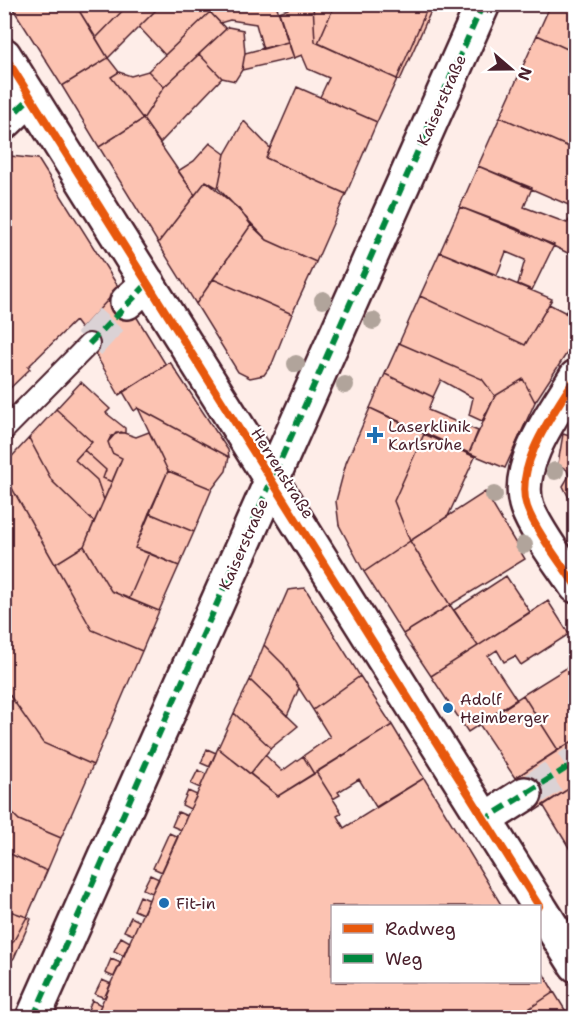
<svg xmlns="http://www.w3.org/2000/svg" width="580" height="1022" viewBox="0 0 580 1022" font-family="'Shantell Sans',sans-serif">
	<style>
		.built { fill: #feede8; fill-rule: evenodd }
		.building { fill: #fcc3b2; stroke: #4a1f2b; stroke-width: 1.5 }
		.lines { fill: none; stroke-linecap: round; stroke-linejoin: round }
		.street-tunnel { stroke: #dbd2d5; stroke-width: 33; stroke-dasharray: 33 16; stroke-linecap: butt }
		.lane-casing { stroke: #4a1f2b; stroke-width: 24 }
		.street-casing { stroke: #4a1f2b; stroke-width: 38 }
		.lane { stroke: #fff; stroke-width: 20 }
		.street { stroke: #fff; stroke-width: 33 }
		.quiet { stroke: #00873e; stroke-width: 6; stroke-dasharray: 12 6; stroke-linecap: butt }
		.cycleway-casing { stroke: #fff; stroke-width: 11 }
		.cycleway { stroke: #e8590c; stroke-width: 8 }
		.tree { fill: #b1a49b }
		.poi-dot { fill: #1f6fb2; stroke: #fff; stroke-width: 2 }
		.labels { text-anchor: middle; stroke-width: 4.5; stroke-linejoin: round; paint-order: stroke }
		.street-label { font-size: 16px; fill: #4a1f2b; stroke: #fff }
		.poi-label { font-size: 16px; fill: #4a1f2b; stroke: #fff; text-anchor: start }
	</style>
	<rect width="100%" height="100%" fill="#fff"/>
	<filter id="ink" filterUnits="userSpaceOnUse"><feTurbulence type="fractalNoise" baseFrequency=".0167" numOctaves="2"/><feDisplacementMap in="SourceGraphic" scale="12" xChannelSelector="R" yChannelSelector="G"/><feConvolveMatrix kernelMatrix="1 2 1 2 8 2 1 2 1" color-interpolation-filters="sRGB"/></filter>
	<g filter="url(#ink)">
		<path class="built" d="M5 5H575V1017H5L4 125 31 97 5 55ZM332 906H540V982H332Z"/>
		<path class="building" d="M10 4H75L108 58 62 86Z
			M75 4H129L96 38Z
			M129 4H162L108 58 96 38Z
			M162 4H202L210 12 165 55 139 27Z
			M202 4H219L210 12Z
			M219 4H276L288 42 263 49 256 24 230 20 220 23 210 12Z
			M288 4H313L315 42 397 79 377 122 320 97 329 78 308 69 302 55 294 58 279 12 288 9Z
			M313 4H335L318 43 315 42Z
			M335 4H416L427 9 397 79 318 43Z
			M416 4H430L427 9Z
			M551 4H576V53L537 35Z
			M427 9 431 11 400 80 397 79Z
			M210 12 226 29 164 87 148 71Z
			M228 27 243 30 245 53 242 70 235 81 222 78 199 54Z
			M537 35 576 53V150L500 117Z
			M288 42 294 58 242 70 245 53Z
			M199 54 222 78 160 143 143 119 164 87Z
			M108 58 119 72 111 77 143 119 99 147 62 86Z
			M148 71 164 87 143 119 111 77 119 72 131 76Z
			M297 87 377 122 346 194 266 158Z
			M500 117 576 150V197L571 206 478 166Z
			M143 119 195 195 158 243 99 147Z
			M244 121 270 148 266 158 346 194 316 262 267 240 218 188 225 154Z
			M210 143 225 154 218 188 206 181 195 195 178 171 194 161Z
			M10 156 38 159 119 288 81 329 75 321 28 367 30 369 4 394V162Z
			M478 166 532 188 524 207 567 223 576 211 574 256 516 228 460 207Z
			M206 181 239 209 251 225 196 304 158 243Z
			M460 207 554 245 532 290 518 284 525 260 506 252 497 275 440 252Z
			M251 225 267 240 316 262 292 314 213 279Z
			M440 252 552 299 525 345 420 296Z
			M213 279 292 314 272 364 264 375 250 378 238 372 196 304Z
			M119 288 166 365 119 395 81 329Z
			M420 296 525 345 549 304 576 318V339L535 402 523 379 495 396 482 379 399 343Z
			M576 297V318L565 313Z
			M399 343 482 379 495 396 482 421 469 415 473 398 441 380 433 397 385 374Z
			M170 362 228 450 229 457 138 408 134 411 123 392Z
			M385 374 433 397 428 410 478 431 469 453 370 408Z
			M523 379 535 402 505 468 469 453 495 396Z
			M81 382 110 409 106 413 125 428V433H116L108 442 112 453 122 458 112 482 103 478 106 470 84 450 92 442 56 409Z
			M138 408 229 457 226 471 212 489 168 471Z
			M370 408 424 434 394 501 410 541 364 572 339 525 336 501 346 463Z
			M56 409 92 442 75 460 97 480 104 500 94 522 52 481 29 438Z
			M576 429V512L563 486 569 476 567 470 558 464 563 434 573 437Z
			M121 432 136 437 149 432 168 471 135 548 149 553 129 599 111 591 84 546 122 458 112 453 108 442 111 436Z
			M424 434 475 457 448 516 410 541 394 501Z
			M29 438 52 481 94 522 84 546 55 564 4 474V465Z
			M84 450 106 470 103 478 112 482 104 500 97 480 75 460Z
			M168 471 212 489 194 532 149 513Z
			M4 474 92 630 142 651 93 765 43 743 4 687Z
			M485 492 525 559 450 605 410 541Z
			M149 513 194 532 179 566 135 548Z
			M410 541 450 605 403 634 364 572Z
			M84 546 111 591 159 611 142 651 92 630 55 564Z
			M149 553 179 566 159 611 129 599Z
			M506 576 530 612 478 646 454 610Z
			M305 588 360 676 313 710 284 665 264 645 288 590Z
			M548 601 569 634 521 665 515 656 504 662 497 650 488 656 517 700 468 732 431 676Z
			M450 605 478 646 431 676 403 634Z
			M264 645 284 665 299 688 287 716 250 680Z
			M576 662V739L558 750 523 695Z
			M360 676 392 725 314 774 303 756 330 737 313 710Z
			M250 680 298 726 271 748 234 713Z
			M4 687 43 743 93 765 61 838 19 820 4 805Z
			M523 695 558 750 515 778 479 724Z
			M234 713 271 748 250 774 218 748Z
			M392 725 424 778 376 807 359 779 338 792 340 795 333 799 316 772Z
			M576 739V784L535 811 515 778Z
			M218 748 278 796 316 772 342 813 337 816 344 828 424 778 502 906H332V982H540V968L554 992 515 1018H95Z
			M207 749 216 753 210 767 201 763Z
			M265 755 282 771 303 756 314 774 278 796 250 774Z
			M198 770 206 774 200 788 191 784Z
			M576 784V859L543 805Z
			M188 791 197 795 190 809 182 805Z
			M4 805 19 820 61 838 47 871 4 851Z
			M178 812 187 816 181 830 172 826Z
			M169 833 178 837 162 872 153 868Z
			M4 851 47 871 27 917 4 909Z
			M150 875 159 879 152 893 143 889Z
			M140 896 149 900 143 914 134 910Z
			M4 909 27 917 13 942 4 950Z
			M27 917 31 919 14 958 4 967V950L13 942Z
			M131 917 139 921 133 935 124 931Z
			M121 937 130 942 124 956 114 951Z
			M111 959 121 963 114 977 105 973Z
			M102 980 111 984 105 998 95 994Z
			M554 992 570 1018H515Z
			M92 1000 101 1005 95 1018 86 1015Z"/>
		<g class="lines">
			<path class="street-tunnel" d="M89 344 127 302
				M525 794 576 762"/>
			<g class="lane-casing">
				<path id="lane" d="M4 430 89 344"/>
			</g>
			<g class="street-casing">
				<path id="street" d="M4 55 539 906
					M4 123 31 97
					M127 302 148 283
					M576 377C555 411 513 466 527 507 535 530 562 565 576 586
					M484 820 525 794
					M540 908 576 965
					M33 1018 483 4"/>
			</g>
			<use href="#lane" class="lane"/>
			<use href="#street" class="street"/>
			<path class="quiet" d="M4 123 31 97
				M89 344 148 283
				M483 817 484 820 576 762
				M33 1018 483 4"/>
			<g class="cycleway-casing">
				<path id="cycleway" d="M4 55 539 906
					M576 377C555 411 513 466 527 507 535 530 562 565 576 586"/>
			</g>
			<use href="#cycleway" class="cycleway"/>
		</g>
		<g class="tree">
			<circle cx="323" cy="300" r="9"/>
			<circle cx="373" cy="321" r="9"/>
			<circle cx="296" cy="364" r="9"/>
			<circle cx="345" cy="385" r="9"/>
			<circle cx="555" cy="471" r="9"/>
			<circle cx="494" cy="495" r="9"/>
			<circle cx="524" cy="545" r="9"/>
		</g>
	</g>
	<g class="poi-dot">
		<path d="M372 426h6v6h6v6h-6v6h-6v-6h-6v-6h6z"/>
		<circle cx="448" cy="708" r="6"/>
		<circle cx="164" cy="903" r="6"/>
	</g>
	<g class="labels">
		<g class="street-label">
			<text transform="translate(441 100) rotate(-66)" y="6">Kaiserstraße</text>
			<text transform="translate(283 473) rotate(58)" y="6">Herrenstraße</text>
			<text transform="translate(243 544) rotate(-66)" y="6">Kaiserstraße</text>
		</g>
		<g class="poi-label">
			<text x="388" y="432">Laserklinik<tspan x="388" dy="18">Karlsruhe</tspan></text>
			<text x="460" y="705">Adolf<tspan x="460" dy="18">Heimberger</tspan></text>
			<text x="176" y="909">Fit-in</text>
		</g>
	</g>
	<rect width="580" height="1022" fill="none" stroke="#fff" stroke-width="24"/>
	<rect x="12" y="12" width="556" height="998" fill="none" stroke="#4a1f2b" stroke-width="2" filter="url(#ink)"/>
	<rect x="331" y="905" width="210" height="78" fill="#ffffff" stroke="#b7a5aa" stroke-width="1.5"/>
	<rect x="343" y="924" width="30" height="9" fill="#e8590c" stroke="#b7a5aa" stroke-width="1.5"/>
	<text x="385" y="935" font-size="18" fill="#4a1f2b">Radweg</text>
	<rect x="343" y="954" width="30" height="9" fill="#00873e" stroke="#b7a5aa" stroke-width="1.5"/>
	<text x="385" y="965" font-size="18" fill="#4a1f2b">Weg</text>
	<g transform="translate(511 69) rotate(110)" stroke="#ffffff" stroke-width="4.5" paint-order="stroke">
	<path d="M0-4.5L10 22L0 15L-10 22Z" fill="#4a1f2b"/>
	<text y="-9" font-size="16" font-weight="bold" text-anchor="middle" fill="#4a1f2b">N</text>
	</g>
</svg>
